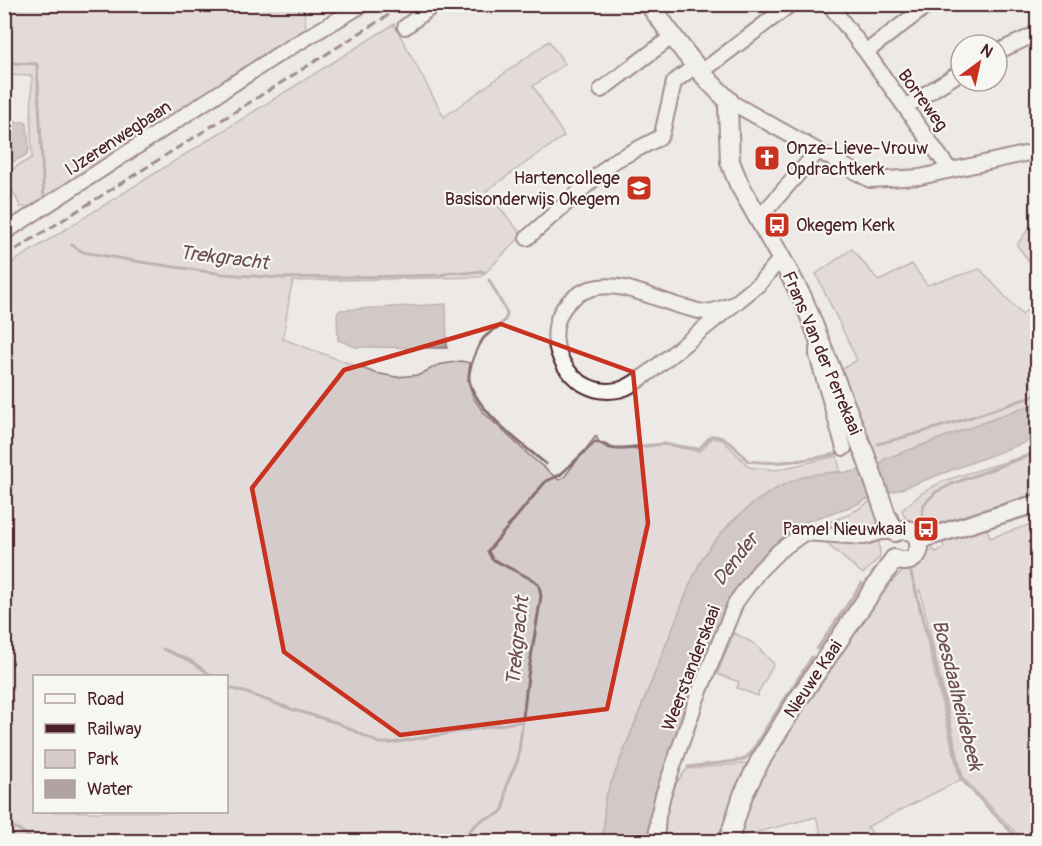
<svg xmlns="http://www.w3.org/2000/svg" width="1042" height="846" viewBox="0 0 1042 846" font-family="Pangolin,sans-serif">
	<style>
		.green { fill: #d4cbca; stroke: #8f757a; stroke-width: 1.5; fill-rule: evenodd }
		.water { fill: #b1a2a3; stroke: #886e73; stroke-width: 1.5 }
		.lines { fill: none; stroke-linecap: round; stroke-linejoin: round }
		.stream { stroke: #886e73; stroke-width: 3 }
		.minor-casing { stroke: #4a1f2b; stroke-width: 18 }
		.tertiary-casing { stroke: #4a1f2b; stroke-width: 21 }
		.secondary-casing { stroke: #4a1f2b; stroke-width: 22 }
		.minor { stroke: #f6f6f2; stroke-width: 14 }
		.tertiary { stroke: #f6f6f2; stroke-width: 16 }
		.secondary { stroke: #f6f6f2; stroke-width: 18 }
		.rail { stroke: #4a1f2b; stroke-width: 3; stroke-dasharray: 9 4.5; stroke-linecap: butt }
		.marked { fill: none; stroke: #c8321e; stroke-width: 4.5; stroke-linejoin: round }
		.labels { text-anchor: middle; stroke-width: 4.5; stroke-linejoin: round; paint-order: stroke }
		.street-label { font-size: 18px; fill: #4a1f2b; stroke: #f6f6f2 }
		.poi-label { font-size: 18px; fill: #4a1f2b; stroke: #f6f6f2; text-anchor: start }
		.water-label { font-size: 20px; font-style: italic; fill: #6e4d55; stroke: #f6f6f2 }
	</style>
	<rect width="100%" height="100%" fill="#ece9e6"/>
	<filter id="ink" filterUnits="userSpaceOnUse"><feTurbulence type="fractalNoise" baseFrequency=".0167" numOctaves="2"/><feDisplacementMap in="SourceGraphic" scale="12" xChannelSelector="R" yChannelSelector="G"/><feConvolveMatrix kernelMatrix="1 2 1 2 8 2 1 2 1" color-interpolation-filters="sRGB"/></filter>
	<g filter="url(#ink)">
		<path class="green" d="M5 5H303L307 34 43 206 20 207C17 195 6 185 5 173L32 158 31 134 32 76 5 75Z
			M394 24 444 117 549 41 565 64 533 86 564 136 486 191 522 235 487 271 480 277 293 281 290 293 283 339 375 373 396 377 419 375 438 365 461 361 470 363 468 381 474 399 484 413 530 456 559 480 565 476 596 436C597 438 600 443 601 444 615 457 646 445 663 445 675 445 688 451 701 451L708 442 713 438 723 440 749 467 776 470 837 456 840 471 806 476 774 490 751 505 729 524 691 582 605 798 603 841 5 842V267ZM34 676H226V812H34Z
			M1034 221 1037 225V272L1017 245Z
			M852 249 879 281 912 264 927 285 980 269 1022 315 1037 299V403L885 459 882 462 877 464 841 370 857 360 816 274Z
			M1037 452V494L939 524C926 526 917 527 906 521L902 510 922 493 943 481Z
			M869 502 873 503C877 514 882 522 872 531L811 529 850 514Z
			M1037 522V841H1017L1016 833 963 778 920 590 916 595 960 780 867 827 871 830 870 841H824L816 817 735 838 745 808 787 731 877 596C894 578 912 562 933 549L936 552 944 548 943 543 958 535 987 528 990 538Z
			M821 539 867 545 879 541 880 557 863 574Z
			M734 633 755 644 774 664 758 693V696L737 688 739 682 717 674Z
			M747 763 732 798 720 841 660 842C665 811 666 793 687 769Z"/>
		<path class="water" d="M16 122H24L27 124 29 150 26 155 5 166V123Z
			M446 304 447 348 356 347 338 340 337 314 340 310Z
			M1037 403V438L904 488 865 500 858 504 805 522 770 548 754 564 743 579 733 596 655 801 651 818 649 841 603 842 605 799 691 582C695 574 698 565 703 557 727 521 764 489 806 476 823 471 840 474 856 471 865 469 874 465 882 462L885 459Z"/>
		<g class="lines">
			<path class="stream" d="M4 63 37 64 44 200
				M72 245 83 252 141 262 223 274 281 278 408 276 441 275 452 272 466 273 481 271 484 272
				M489 280 507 313C507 325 490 330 483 339 477 348 468 368 469 379 473 408 524 446 546 464
				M878 444C932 430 985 414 1038 394
				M921 520 924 504 936 492 952 484 1038 452
				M911 573 932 651 962 780 1015 836 1014 842
				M163 649 191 661 212 676
				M817 649 862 583
				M226 687 247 693 291 709 338 723 379 743H391L523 721
				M688 767 743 760 751 753 764 731 812 657
				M4 822 23 832 35 842
				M460 842C467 834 474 823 484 819 490 817 496 817 501 812 508 805 504 794 507 785 509 776 515 768 518 759L528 676 541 596 539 586 535 581 492 559 488 551 546 481 560 475 595 442 604 444 611 448H624L663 444 699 449 711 436C727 435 738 451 748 461 778 465 806 460 836 454"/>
			<g class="minor-casing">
				<path id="minor" d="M829 4 866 52 949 169
					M405 27 435 4
					M866 52 929 4
					M997 52 1038 33
					M700 73 791 4
					M601 90 673 36
					M729 101 870 180 920 177 1038 151
					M905 107 961 72
					M759 218 818 151
					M4 233 279 54 364 4
					M527 238 614 161 659 138 662 134 674 82 695 66
					M732 305C724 307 713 312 705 312 699 312 693 309 687 308 652 300 612 272 577 295 531 326 565 400 618 390 629 388 640 379 650 372L759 284 781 258
					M817 349V355L844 448
					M656 842 658 816 663 795 697 698 736 602 759 571 779 551 804 533 864 537 881 532H895"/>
			</g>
			<g class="tertiary-casing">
				<path id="tertiary" d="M919 540 1038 503"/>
			</g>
			<g class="secondary-casing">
				<path id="secondary" d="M649 4C674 38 698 73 729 101L728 107 730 162 739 184 781 258 803 299 866 457 886 515 895 532
					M894 559C927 572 928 519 895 532
					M728 842 743 795 760 761 797 701 894 559"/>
			</g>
			<use href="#minor" class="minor"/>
			<use href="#tertiary" class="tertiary"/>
			<use href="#secondary" class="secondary"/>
			<path class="rail" d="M4 257 406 4"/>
		</g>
	</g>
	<path d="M0 0H1042V846H0ZM501 324 633 372 648 523 607 709 400 735 284 652 252 488 344 370Z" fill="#ece9e6" fill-opacity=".55" fill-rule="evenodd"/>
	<path class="marked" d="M501 324 633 372 648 523 607 709 400 735 284 652 252 488 344 370Z"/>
	<defs>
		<g id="church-square" transform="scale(1.35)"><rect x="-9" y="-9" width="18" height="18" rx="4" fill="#c8321e" stroke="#f6f6f2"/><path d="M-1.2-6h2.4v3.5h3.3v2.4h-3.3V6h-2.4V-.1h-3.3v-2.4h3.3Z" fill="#fff"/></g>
		<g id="school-square" transform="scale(1.35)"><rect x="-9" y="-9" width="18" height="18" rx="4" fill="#c8321e" stroke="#f6f6f2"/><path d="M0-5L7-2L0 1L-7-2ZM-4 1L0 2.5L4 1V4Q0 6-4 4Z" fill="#fff"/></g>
		<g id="bus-square" transform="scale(1.35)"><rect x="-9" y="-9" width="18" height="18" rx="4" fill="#c8321e" stroke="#f6f6f2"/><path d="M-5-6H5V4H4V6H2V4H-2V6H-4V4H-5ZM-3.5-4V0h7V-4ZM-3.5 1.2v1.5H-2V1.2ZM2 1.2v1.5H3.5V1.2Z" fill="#fff"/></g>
	</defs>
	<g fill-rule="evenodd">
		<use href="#church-square" x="767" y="158"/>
		<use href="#school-square" x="639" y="188"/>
		<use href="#bus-square" x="777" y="225"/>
		<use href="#bus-square" x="926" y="529"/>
	</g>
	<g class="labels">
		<g class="street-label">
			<text transform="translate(923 100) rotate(54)" y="6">Borreweg</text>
			<text transform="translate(118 138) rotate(-33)" y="6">IJzerenwegbaan</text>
			<text transform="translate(822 353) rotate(67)" y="6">Frans Van der Perrekaai</text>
			<text transform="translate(691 668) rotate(-69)" y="6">Weerstanderskaai</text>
			<text transform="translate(813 679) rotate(-56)" y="6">Nieuwe Kaai</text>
		</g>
		<g class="poi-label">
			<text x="786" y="154">Onze-Lieve-Vrouw<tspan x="786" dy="21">Opdrachtkerk</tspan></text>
			<text x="620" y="184" text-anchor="end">Hartencollege<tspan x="620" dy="21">Basisonderwijs Okegem</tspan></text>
			<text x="796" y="231">Okegem Kerk</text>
			<text x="906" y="535" text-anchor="end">Pamel Nieuwkaai</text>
		</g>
		<g class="water-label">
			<text transform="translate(224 257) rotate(7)" y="7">Trekgracht</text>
			<text transform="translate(735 559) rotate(-52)" y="7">Dender</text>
			<text transform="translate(517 641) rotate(-84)" y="7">Trekgracht</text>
			<text transform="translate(958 695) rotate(76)" y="7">Boesdaalheidebeek</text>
		</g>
	</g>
	<rect width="1042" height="846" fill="none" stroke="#f6f6f2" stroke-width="24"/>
	<rect x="12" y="12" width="1018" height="822" fill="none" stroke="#4a1f2b" stroke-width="2" filter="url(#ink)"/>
	<rect x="33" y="675" width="195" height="138" fill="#f6f6f2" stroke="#b1a0a2" stroke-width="1.5"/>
	<rect x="45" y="694" width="30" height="9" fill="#f6f6f2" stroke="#b1a0a2" stroke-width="1.5"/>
	<text x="87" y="705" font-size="18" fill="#4a1f2b">Road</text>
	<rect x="45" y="724" width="30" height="9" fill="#4a1f2b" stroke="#b1a0a2" stroke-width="1.5"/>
	<text x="87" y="735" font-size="18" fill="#4a1f2b">Railway</text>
	<rect x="45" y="750" width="30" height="18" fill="#d4cbca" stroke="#b1a0a2" stroke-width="1.5"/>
	<text x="87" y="765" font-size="18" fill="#4a1f2b">Park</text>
	<rect x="45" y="780" width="30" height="18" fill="#b1a2a3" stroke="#b1a0a2" stroke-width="1.5"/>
	<text x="87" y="795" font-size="18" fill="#4a1f2b">Water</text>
	<g transform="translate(979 63) rotate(33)"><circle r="28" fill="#f6f6f2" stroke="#b1a0a2" stroke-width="1.5"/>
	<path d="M0-4.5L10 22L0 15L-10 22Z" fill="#c8321e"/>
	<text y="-9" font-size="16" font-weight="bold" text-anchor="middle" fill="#4a1f2b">N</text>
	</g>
</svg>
